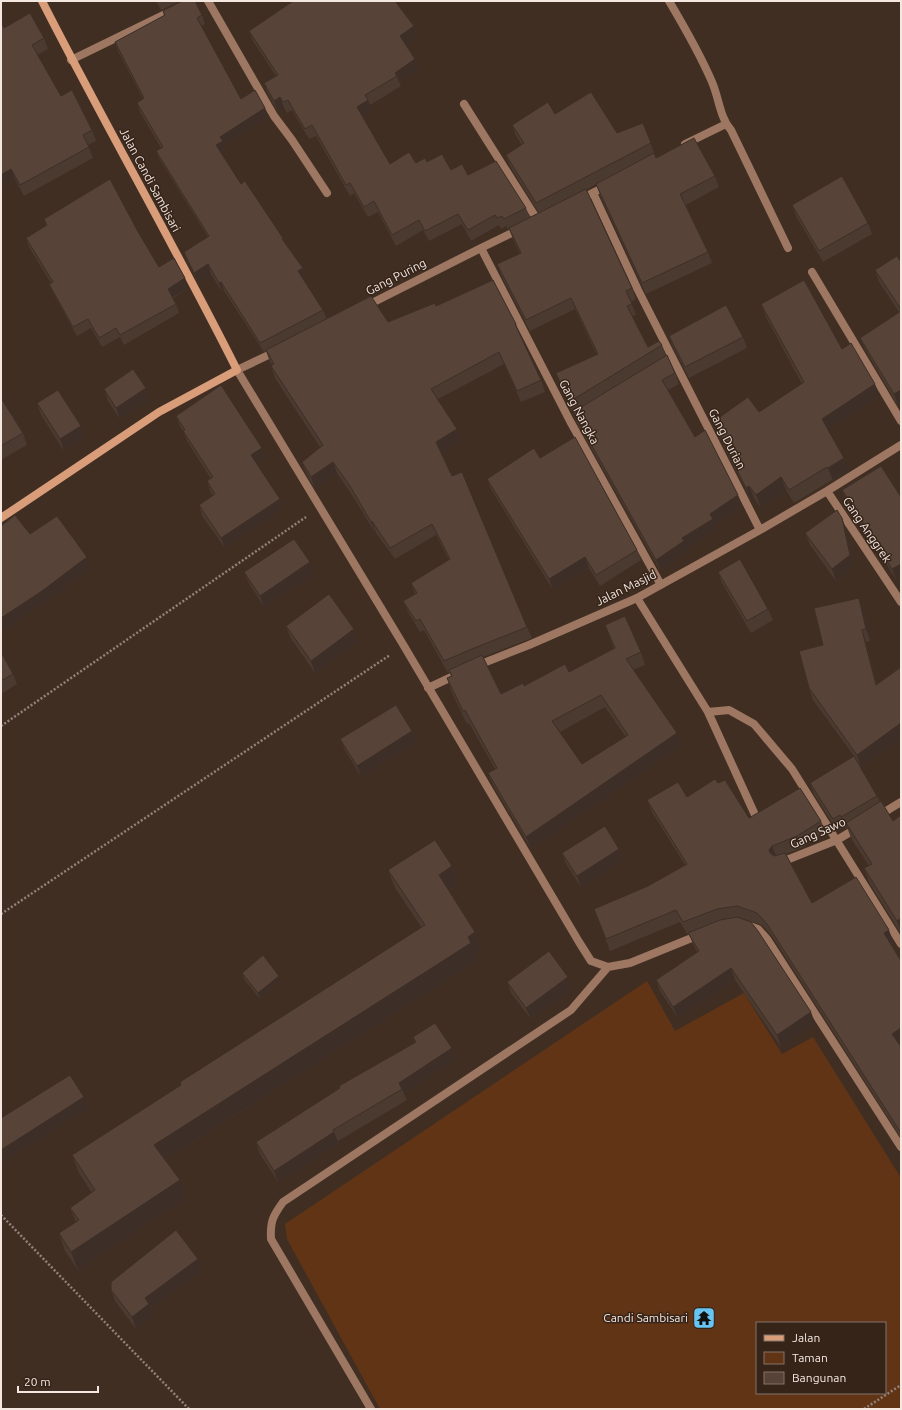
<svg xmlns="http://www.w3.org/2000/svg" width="902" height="1410" viewBox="0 0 902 1410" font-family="Ubuntu,sans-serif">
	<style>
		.green { fill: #623416; fill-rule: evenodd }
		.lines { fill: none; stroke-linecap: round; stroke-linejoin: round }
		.path { stroke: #928279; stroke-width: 2.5; stroke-dasharray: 2 2; stroke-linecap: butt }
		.lane { stroke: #9d7761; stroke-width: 8 }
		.street { stroke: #9d7761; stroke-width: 8 }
		.secondary { stroke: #d99d7a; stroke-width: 8 }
		.wall { fill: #4b3a30; fill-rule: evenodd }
		.shaded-wall { fill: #3d2f27 }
		.building { fill: #574338; stroke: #3d2f27; fill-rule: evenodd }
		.labels { text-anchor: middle; stroke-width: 3; stroke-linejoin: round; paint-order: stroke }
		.street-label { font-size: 12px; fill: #f4e8e1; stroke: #362419 }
		.poi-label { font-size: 12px; fill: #f4e8e1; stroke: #362419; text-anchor: end }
	</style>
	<rect width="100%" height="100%" fill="#412e23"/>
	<path class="green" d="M647 981 675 1031 744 993 782 1054 813 1037 901 1178V1409H380L287 1239 285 1224ZM757 1323H885V1393H757Z"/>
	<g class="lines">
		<path class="path" d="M1 726 306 517
			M1 914 390 655
			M1 1215 189 1409
			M864 1409 901 1385"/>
		<path class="lane" d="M464 104 538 221"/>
		<path class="street" d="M208 1 274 116 292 140 327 193
			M669 1C685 28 700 54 712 82 719 98 720 118 731 130L788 248
			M71 60 192 1
			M685 144 726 124
			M593 193 638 290 760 530
			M579 200 608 185
			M481 248 570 421 661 585
			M812 272 901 421
			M366 306 481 248 520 229
			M277 351 237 370 404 646 579 942 591 961 608 967 630 963 699 935
			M827 491 901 602
			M637 598 708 712 756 817
			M476 666 529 645 637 598 760 530 827 491 901 445
			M428 688 456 675
			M708 712 729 710 754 724 792 769 901 944
			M878 816 901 802
			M779 863 837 840 857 828
			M747 925 758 929 767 939 901 1147
			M371 1409 271 1239C270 1221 273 1216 283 1202L571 1010 608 967"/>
		<path class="secondary" d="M1 518 159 412 237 370C175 246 105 125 42 1"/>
	</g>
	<path class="wall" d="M156 1H180L161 10Z
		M163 11 202 15 205 24 201 26 241 99 268 117 224 146 226 150 221 153 241 184 285 242 303 268 306 277 303 279 323 310 327 319 388 322 436 306 516 324 519 335 541 380 545 392 521 402 504 364 438 399 457 429 461 440 441 453 527 627 532 638 483 657 501 694 524 686 569 672 614 649 605 625 641 652 645 665 633 670 681 746 531 849 493 785 488 773 495 769 469 723 467 724 451 691 447 678 451 676 449 672 448 673 424 630 420 632 408 612 403 601 415 594 411 583 449 560 436 535 395 559 376 533H375L354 498 337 473 315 489 306 473 302 462 320 447 275 378 271 366 272 365 270 362 266 351 264 352 224 291 222 292 211 274 198 282 187 261 184 252 208 237 160 160 156 151 161 148 140 112 137 103 143 99 118 51 115 42 164 16ZM605 707 626 737 582 764 560 732Z
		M414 26 417 37 406 45 419 70 399 82 401 86 370 105 372 110 362 116 390 164 416 163 427 162 468 175 526 208 530 218 539 213 510 166 506 155 522 145 516 136 512 125 555 114 617 133 643 123 656 158 715 176 719 187 686 205 708 252 712 263 646 294 600 195 596 184 586 190 632 288 636 299 631 302 636 315 632 316 648 347 662 345 666 356 675 373 679 384 668 390 695 437 742 506 715 524 717 530 687 549 688 552 660 570 577 423 574 412 573 413 560 384 556 373 597 355 575 309 530 331 501 275 497 264 520 254 513 239 509 229H508L506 226 501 229 499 225 471 241 462 224 429 241 423 230 396 246 378 212 368 217 354 193 350 196 316 136 309 139 292 110 287 113 284 108 278 112 268 94 264 83 276 76 253 41 249 31Z
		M4 28 44 38 48 49 37 55 61 96 92 130 96 141 88 145 93 158 24 196 15 179 1 188Z
		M792 205 868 223 872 234 823 262 796 216Z
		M44 219 137 230 159 267 188 288 173 298 176 304 179 313 124 345 120 337 102 347 91 328 77 336 53 293 49 284 51 283 29 247 26 238 46 226Z
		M901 262V404L898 406 865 349 860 338 899 312 879 282 875 270Z
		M761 304 842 349 880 396 828 430 844 458 849 471 833 481 832 480 794 503 786 490 761 508 754 498 751 500 718 434 713 422 759 412 802 384 766 317Z
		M669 336 743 337 747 348 689 378 673 347Z
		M146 388 150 399 120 419 108 401 104 389Z
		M1 398 23 433 27 445 1 460Z
		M37 403 85 437 64 451 41 415Z
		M176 416 265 458 256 464 283 509 225 548 202 516 199 505 213 496 210 491 207 481 211 479 187 441 183 431 180 426Z
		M540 458 637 550 641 560 600 586 589 568 553 590 491 489 487 479Z
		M842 490 901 497 897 581 847 502Z
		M842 518 846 530 854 567 836 581 810 545 805 533Z
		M244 572 314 574 264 607 249 583Z
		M718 572 768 609 773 620 751 633 722 583Z
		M864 610 870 641 866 642 877 684 901 667V738L861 767 855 758 877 796 880 802 893 821 901 815V934L870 884 864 868 869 866 851 838 847 827 845 829 844 827 837 831 814 794 810 783 854 756 813 700 809 688 823 645Z
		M286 626 359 641 315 673 290 637Z
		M1 652 13 674 17 684 1 694Z
		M412 731 416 743 361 777 345 750 340 739Z
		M718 783 749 818 821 821 826 833 801 848 786 854 812 903 893 942 891 944 899 1044 901 1047V1138L772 936 762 925 741 918H739L815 1023 781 1047 735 980 678 1018 660 991 656 980 697 952 693 944 689 934H687L680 922 610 951 594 909 648 886 685 865 652 812 647 800 687 797Z
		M619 849 623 860 581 887 566 864 562 853Z
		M452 866 459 884 449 891 482 950 475 954 477 961 165 1160 186 1198 78 1270 65 1251 59 1233 76 1222 70 1208 92 1193 79 1173 72 1155 181 1085 180 1082 422 928 395 888 388 870Z
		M242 973 281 981 260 999 244 979Z
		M507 982 572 989 531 1019 511 993Z
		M413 1037 452 1048 456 1059 404 1094 407 1100 338 1141 339 1144 278 1182 260 1154 256 1142 340 1088 339 1086 415 1043Z
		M202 1271 151 1308 153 1315 136 1329 115 1301 111 1290Z"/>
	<path class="shaded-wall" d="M414 26 417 37 404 46 400 36Z
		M415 59 419 70 399 82 397 76 395 73Z
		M280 97 284 108 278 112 274 101Z
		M368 100 372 110 361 117 357 107Z
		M265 108 268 117 224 146 226 150 220 154 216 145 220 137Z
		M11 169 15 179 1 188V175Z
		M208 264 211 274 198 282 194 273Z
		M303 268 306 277 302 280 298 271Z
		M185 278 188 288 171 298 168 289Z
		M221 282 224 291 222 292 219 283Z
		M875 384 880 396 826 432 822 419Z
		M146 388 150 399 120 419 116 408Z
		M901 390V404L898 406 894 394Z
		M81 426 85 437 64 451 60 439Z
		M457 429 461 440 440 454 436 442Z
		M262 448 265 458 254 465 251 455Z
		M844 458 849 471 833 481 828 468Z
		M333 462 337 473 315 489 311 477Z
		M781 477 786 490 761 508 756 495Z
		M749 486 754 498 751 500 746 488Z
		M738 495 742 506 715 524 717 530 687 549 688 552 660 570 656 560 682 538 710 514Z
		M280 499 283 509 225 548 221 538Z
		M842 518 846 530 854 567 836 581 832 569Z
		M372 521 376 533H375L371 522Z
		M87 557 91 568 46 602 1 632V618Z
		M585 557 589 568 553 590 549 579Z
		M310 562 314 574 264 607 260 596Z
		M901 564V578L897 581 892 569Z
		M859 598 864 610 870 641 866 629Z
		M354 629 359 641 315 673 311 661Z
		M862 630 866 642 880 697 876 685Z
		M901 723V738L861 767 857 755Z
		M412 731 416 743 361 777 357 766Z
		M677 733 681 746 531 849 526 837Z
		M772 846 777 858 770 853 769 850Z
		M619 849 623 860 581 887 577 876Z
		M452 866 459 884 445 893 439 875Z
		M901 918V932L897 921Z
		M889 930 893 942 888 945 884 933Z
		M475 932 482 950 475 954 477 961 160 1163 154 1145Z
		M731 968 735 980 678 1018 673 1007Z
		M279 976 281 981 260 999 258 993Z
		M568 977 572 989 531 1019 526 1008Z
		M811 1012 815 1023 781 1047 777 1035Z
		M901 1028V1043L896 1046 892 1034Z
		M452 1048 456 1059 404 1094 402 1089 399 1083Z
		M84 1097 88 1108 1 1164V1150Z
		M334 1132 339 1144 278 1182 274 1171Z
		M180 1180 186 1198 78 1270 71 1252Z
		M198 1259 202 1271 151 1308 153 1315 136 1329 132 1317 145 1298Z"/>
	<path class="building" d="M182 1H195L202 15 197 18 241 99 255 90 265 108 220 137 223 141 216 145 241 184 245 181 283 238 282 239 303 268 298 271 323 310 260 343 221 282 219 283 208 264 194 273 184 252 209 236 156 151 163 147 137 103 144 98 115 42 165 15 163 11Z
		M293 1H395L414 26 400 36 415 59 395 73 397 76 365 95 368 100 357 107 390 164 409 152 416 163 425 158 427 162 442 154 451 170 462 164 468 175 496 161 526 208 504 219 502 216 497 218 495 215 468 230 458 214 425 231 419 220 392 235 374 201 364 207 350 183 346 185 312 125 305 129 288 100 283 102 280 97 274 101 264 83 278 75 249 31Z
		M30 13 44 38 32 45 61 96 72 90 92 130 83 135 89 147 20 185 11 169 1 175V22L4 28Z
		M591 92 617 133 643 123 651 143 536 203 506 155 524 143 512 125 548 102 555 114Z
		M694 138 715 176 680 194 708 252 642 283 596 184 654 153 656 158Z
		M842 176 868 223 819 251 792 205Z
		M110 179 137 230 159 267 174 258 185 278 168 289 176 304 120 335 116 328 99 338 88 319 73 327 49 284 53 282 26 238 47 225 44 219Z
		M586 189 632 288 626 291 632 304 627 306 648 347 659 341 662 345 569 402 556 373 598 354 571 298 526 320 497 264 521 253 509 228Z
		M897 256 901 262V309L875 270Z
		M493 280 516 324H515L541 380 517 391 499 352 431 389 457 429 436 442 452 476 462 472 527 627 467 651 444 661 420 619 416 621 403 601 417 593 411 583 450 559 432 524 390 548 372 521 371 522 350 486 333 462 311 477 302 462 323 445 271 366 274 364 266 350 371 296 388 322 435 303 436 306Z
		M804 280 842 349 851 343 875 384 822 419 844 458 828 468 827 467 789 490 781 477 756 495 749 486 746 488 713 422 748 397 759 412 804 382 761 304Z
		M726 305 743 337 685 367 669 336Z
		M901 311V390L894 394 860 338Z
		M667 355 675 373 662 380 695 437 705 430 738 495 710 514 713 519 682 538 684 541 656 560 573 412Z
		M133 369 146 388 116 408 104 389Z
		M221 385 262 448 251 455 280 499 221 538 199 505 215 494 207 481 213 477 183 431 185 430 176 416Z
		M58 390 81 426 60 439 37 403Z
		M1 398 23 433 1 446Z
		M575 437 637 550 596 575 585 557 549 579 487 479 534 448 540 458Z
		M881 466 901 497V564L892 569 842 490Z
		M837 510 842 518 850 555 832 569 805 533Z
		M15 515 30 534 57 516 87 557 42 591 1 618V526Z
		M294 539 310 562 260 596 244 572Z
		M740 559 768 609 747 621 718 572Z
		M329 594 354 629 311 661 286 626Z
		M859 598 866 629 862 630 876 685 901 667V723L857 755 809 688 799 651 823 645 814 608Z
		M625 616 641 652 626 659 677 733 526 837 488 773 497 768 465 710 463 711 447 678 452 676 449 670 482 655 501 694 523 683 524 686 565 664 569 672 615 648 605 625ZM601 695 628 735 582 764 552 721Z
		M1 652 13 674 1 681Z
		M396 705 412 731 357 766 340 739Z
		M854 756 877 796 841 817 840 815 833 819 810 783Z
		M715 779 718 783 725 780 749 818 800 788 821 821 797 836 772 846 769 850 770 853 774 856 785 853 812 903 856 877 889 930 884 933 901 961V1028L892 1034 901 1047V1133L767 924 757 913 737 906 717 909 683 922 676 910 606 939 594 909 648 886 687 864 647 800 678 782 687 797Z
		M881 801 893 821 901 815V918L897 921 864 868 872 864 846 823Z
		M605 826 619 849 577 876 562 853Z
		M435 840 452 866 439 875 475 932 468 937 471 943 154 1145 180 1180 71 1252 59 1233 79 1220 70 1208 95 1190 72 1155 181 1085 180 1082 425 925 388 870Z
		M737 917 751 922 758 931 811 1012 777 1035 731 968 673 1007 656 980 699 951 688 933 720 920Z
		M549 951 568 977 526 1008 507 982Z
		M263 955 279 976 258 993 242 973Z
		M435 1023 452 1048 399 1083 402 1089 333 1130 334 1132 274 1171 256 1142 340 1088 339 1086 416 1042 413 1037Z
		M70 1075 84 1097 1 1150V1118Z
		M176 1230 198 1259 145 1298 149 1304 132 1317 111 1290V1282Z"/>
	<defs>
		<g id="temple-square" transform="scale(1.15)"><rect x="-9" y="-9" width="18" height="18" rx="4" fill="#68c4f0" stroke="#362419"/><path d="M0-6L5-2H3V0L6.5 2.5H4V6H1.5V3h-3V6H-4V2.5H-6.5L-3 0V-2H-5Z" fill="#111"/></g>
	</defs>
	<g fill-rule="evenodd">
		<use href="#temple-square" x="704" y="1318"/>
	</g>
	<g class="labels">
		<g class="street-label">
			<text transform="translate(150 180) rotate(62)" y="4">Jalan Candi Sambisari</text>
			<text transform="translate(396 277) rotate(-27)" y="4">Gang Puring</text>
			<text transform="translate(579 412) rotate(62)" y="4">Gang Nangka</text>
			<text transform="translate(727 439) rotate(63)" y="4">Gang Durian</text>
			<text transform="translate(867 530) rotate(56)" y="4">Gang Anggrek</text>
			<text transform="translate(626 588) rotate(-26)" y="4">Jalan Masjid</text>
			<text transform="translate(818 833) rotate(-24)" y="4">Gang Sawo</text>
		</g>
		<g class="poi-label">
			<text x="688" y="1322">Candi Sambisari</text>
		</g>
	</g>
	<rect width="902" height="1410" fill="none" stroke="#f4e8e1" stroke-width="4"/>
	<rect x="756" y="1322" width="130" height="72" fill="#362419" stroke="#827269"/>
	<rect x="764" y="1335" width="20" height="6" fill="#d99d7a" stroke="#827269"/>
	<text x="792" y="1342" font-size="12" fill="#f4e8e1">Jalan</text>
	<rect x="764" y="1352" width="20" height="12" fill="#623416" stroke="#827269"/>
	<text x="792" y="1362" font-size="12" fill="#f4e8e1">Taman</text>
	<rect x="764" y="1372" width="20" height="12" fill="#574338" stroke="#827269"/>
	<text x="792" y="1382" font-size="12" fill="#f4e8e1">Bangunan</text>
	<path d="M18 1386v6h80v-6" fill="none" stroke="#f4e8e1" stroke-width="2"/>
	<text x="24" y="1386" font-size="12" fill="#f4e8e1" stroke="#362419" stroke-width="3" paint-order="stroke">20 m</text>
</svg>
